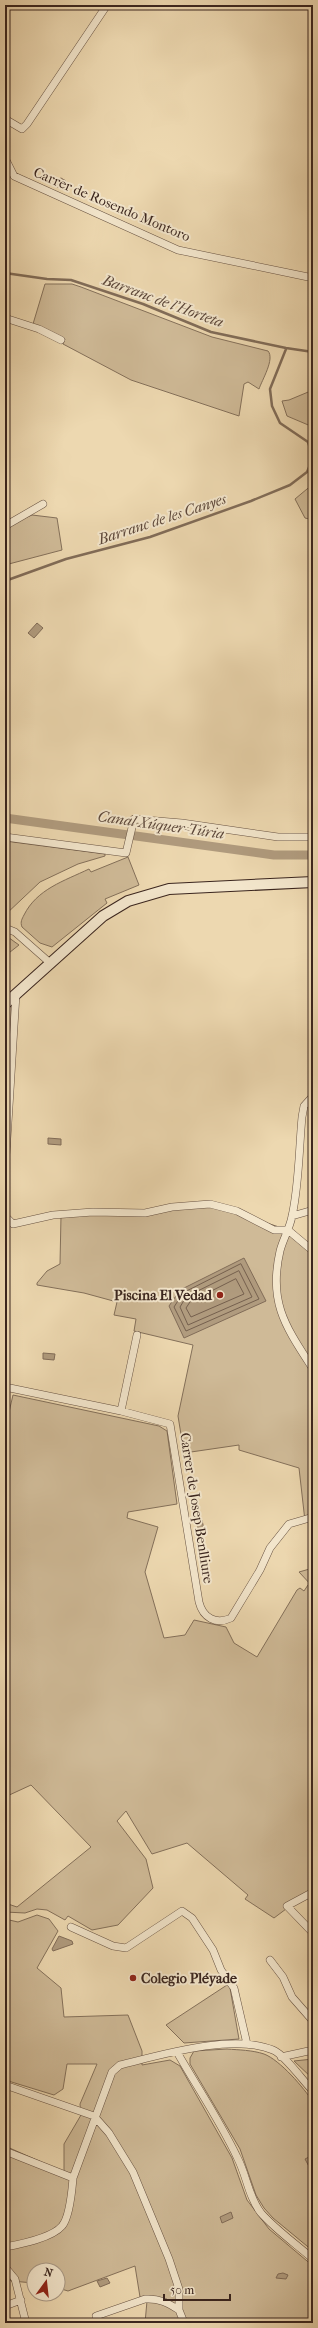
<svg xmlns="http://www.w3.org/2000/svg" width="318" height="2328" viewBox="0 0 318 2328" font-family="'IM FELL French Canon',serif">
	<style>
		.green { fill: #cfba97; stroke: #84705a }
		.water { fill: #b09b7e; stroke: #816c58 }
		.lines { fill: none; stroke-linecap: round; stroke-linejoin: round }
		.shore { stroke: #75604e; stroke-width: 1 }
		.stream { stroke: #816c58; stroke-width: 2.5 }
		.canal { stroke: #b09b7e; stroke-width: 9 }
		.minor-casing { stroke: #675242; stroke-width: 8 }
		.secondary-casing { stroke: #3a251e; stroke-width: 12 }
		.minor { stroke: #f3e6cc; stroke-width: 7 }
		.secondary { stroke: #f3e6cc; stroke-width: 10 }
		.poi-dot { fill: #8f2418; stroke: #f3e6cc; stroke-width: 1.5 }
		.labels { text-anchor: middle; stroke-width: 4; stroke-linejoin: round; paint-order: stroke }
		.street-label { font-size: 14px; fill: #3a251e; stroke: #f3e6cc }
		.poi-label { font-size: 14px; font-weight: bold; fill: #3a251e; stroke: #f3e6cc; text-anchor: end }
		.water-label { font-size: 15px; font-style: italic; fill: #5d483b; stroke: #f3e6cc }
	</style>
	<rect width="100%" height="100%" fill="#edd8b0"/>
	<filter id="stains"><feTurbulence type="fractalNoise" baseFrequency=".005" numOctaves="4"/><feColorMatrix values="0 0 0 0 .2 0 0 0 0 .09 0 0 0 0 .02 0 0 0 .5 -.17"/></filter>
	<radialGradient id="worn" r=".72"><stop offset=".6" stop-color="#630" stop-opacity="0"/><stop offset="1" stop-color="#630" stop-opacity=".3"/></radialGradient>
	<path class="green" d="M45 284H72L81 287 212 337 268 351C275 359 262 380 259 389L248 382 244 384 239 416 131 380 63 344 65 339 33 324Z
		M313 390V427L287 416 282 401 289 400Z
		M313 484V520L305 518 295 499Z
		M32 515 57 518 62 550 5 565V526Z
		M5 841 105 854V856L78 864 40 882 5 915Z
		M128 857 139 885 105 899 107 903 52 947 40 943 22 927C20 922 22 919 24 915 37 889 64 881 89 869L91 872Z
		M5 935 19 945 5 956Z
		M210 1204 288 1230 313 1247V1521H305L299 1468 239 1450V1445L184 1453 178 1416 193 1345 134 1331 136 1319 114 1315 117 1302 84 1293 37 1285V1283L47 1271 60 1264 61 1216 145 1213Z
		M13 1395 159 1426 167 1431 177 1504 128 1512 127 1518 158 1527 145 1572 164 1638 185 1635 194 1620 226 1627 234 1643 257 1657 297 1590 300 1588 304 1591 308 1585 313 1589V1896L286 1909 274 1918 245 1899 248 1895 187 1843 152 1854 126 1811 117 1821 146 1859 153 1888 118 1925 92 1930 68 1916 65 1920 47 1910 37 1909 25 1913 5 1912V1903L17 1907 91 1847 31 1785 5 1797V1429Z
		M313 1568V1587L299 1572Z
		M37 1915 49 1919 58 1931 37 1968 61 1988 64 2017 128 2015 142 2051V2065L170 2060 180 2066 232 2158 247 2200 269 2229 313 2266V2323H145L147 2301 140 2297 135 2266 68 2291 58 2288V2270H34V2283L11 2281 5 2272V2146L64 2172V2144L81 2115 80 2104 97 2064H67L63 2089 54 2095 5 2080V1919L18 1922Z
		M227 1985 230 1988 239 2039 184 2043 166 2025Z
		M227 2049C239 2050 252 2050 264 2054 280 2060 304 2088 313 2102V2251L273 2218 264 2208 256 2195 240 2149 190 2064V2058L194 2051Z
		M313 2059V2079L294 2061Z"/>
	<path class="water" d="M61 178 66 181 62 189 53 185 54 181Z
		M37 623 43 628 34 638 28 633Z
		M48 1138 61 1139V1145L48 1144Z
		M244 1258 266 1301 184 1338 169 1306 180 1290Z
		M43 1353 55 1354 54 1360 43 1359Z
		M202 1520 205 1534 202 1537 199 1535 197 1521Z
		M59 1936 72 1941 73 1944 53 1951 52 1949Z
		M311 2156 313 2160V2174L305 2159Z
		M231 2212 233 2218 222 2223 220 2217Z
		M283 2273 288 2275 286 2279 276 2278 278 2274Z
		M107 2278 110 2283 100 2287 97 2281Z"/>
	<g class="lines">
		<path class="shore" d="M241 1264 259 1299 186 1331 174 1307 183 1293Z
			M239 1271 252 1297 188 1325 180 1307 186 1297Z
			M236 1279 244 1294 191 1317 186 1308 190 1302Z"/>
		<path class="stream" d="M5 273 47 279 71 280 143 304 211 332 286 348 313 352
			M286 349 270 389 272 406 280 423 308 442 313 457
			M5 581 66 559 150 537 251 501 290 485 307 472 313 458"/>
		<path class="canal" d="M5 818 274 855H313"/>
		<g class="minor-casing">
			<path id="minor" d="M5 119 22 129 27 124 107 5
				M5 158 14 176 178 250 313 278
				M5 318 39 329 61 340
				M5 526 43 504
				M5 837 126 853 134 819 182 823 278 837H313
				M5 928 15 932 49 962
				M313 1096 304 1106 302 1117C299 1149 299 1185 292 1216 290 1228 283 1239 280 1251 268 1303 286 1327 313 1369
				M5 1171 16 994
				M5 1216 13 1224 53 1215 93 1212 145 1213 172 1207 210 1204 237 1211 274 1230H288L313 1251
				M292 1216 313 1210
				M5 1387 121 1411 170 1424 199 1602C203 1618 216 1625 231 1618L260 1570 270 1548 289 1524 313 1517
				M121 1411 137 1335
				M313 1892 287 1906 313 1933
				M71 1927 113 1946 126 1948 182 1911 192 1918 213 1950 221 1970 234 1988 247 2044
				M270 1960 283 1977 292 1997 313 2021
				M177 2052C197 2087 220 2121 237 2157 247 2176 248 2196 261 2213 276 2230 296 2244 313 2259
				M281 2057 313 2050
				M5 2085 94 2116 109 2133 133 2172 169 2259 179 2289V2310L183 2320 181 2323
				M5 2151 73 2178C72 2190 70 2217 62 2226 52 2238 21 2244 5 2247
				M73 2178 112 2072 120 2065C161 2055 233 2033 273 2050 285 2055 303 2081 313 2091
				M5 2267 15 2279 26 2323
				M5 2306 21 2300
				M96 2316 145 2299C159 2298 168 2303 179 2310"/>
		</g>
		<g class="secondary-casing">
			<path id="secondary" d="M5 1004 103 916 128 901 169 889 313 882"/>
		</g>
		<use href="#minor" class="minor"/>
		<use href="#secondary" class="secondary"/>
	</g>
	<g class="poi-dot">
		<circle cx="220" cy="1295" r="4"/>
		<circle cx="133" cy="1978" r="4"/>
	</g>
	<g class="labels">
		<g class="street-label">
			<text transform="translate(112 204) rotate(23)" y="5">Carrer de Rosendo Montoro</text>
			<text transform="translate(197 1508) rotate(81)" y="5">Carrer de Josep Benlliure</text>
		</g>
		<g class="poi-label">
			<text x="212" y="1300">Piscina El Vedad</text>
			<text x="141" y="1983" text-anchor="start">Colegio Pléyade</text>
		</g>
		<g class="water-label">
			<text transform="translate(163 301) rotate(20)" y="5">Barranc de l'Horteta</text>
			<text transform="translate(162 519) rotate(-18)" y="5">Barranc de les Canyes</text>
			<text transform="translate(161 825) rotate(8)" y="5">Canal Xúquer-Túria</text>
		</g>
	</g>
	<rect width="318" height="2328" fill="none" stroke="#edd8b0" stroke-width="20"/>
	<rect x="6" y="6" width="306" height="2316" fill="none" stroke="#3a251e" stroke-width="2"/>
	<rect x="10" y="10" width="298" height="2308" fill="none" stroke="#3a251e"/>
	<g transform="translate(46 2282) rotate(15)"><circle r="19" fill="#f3e6cc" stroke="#a99986"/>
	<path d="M0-3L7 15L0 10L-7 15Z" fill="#8f2418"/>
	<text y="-6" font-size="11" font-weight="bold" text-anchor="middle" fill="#3a251e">N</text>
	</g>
	<path d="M164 2294v6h66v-6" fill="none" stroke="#3a251e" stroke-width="2"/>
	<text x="170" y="2294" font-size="12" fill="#3a251e" stroke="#f3e6cc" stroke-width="3" paint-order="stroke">50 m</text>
	<rect width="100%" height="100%" filter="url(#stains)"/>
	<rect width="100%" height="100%" fill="url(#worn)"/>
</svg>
